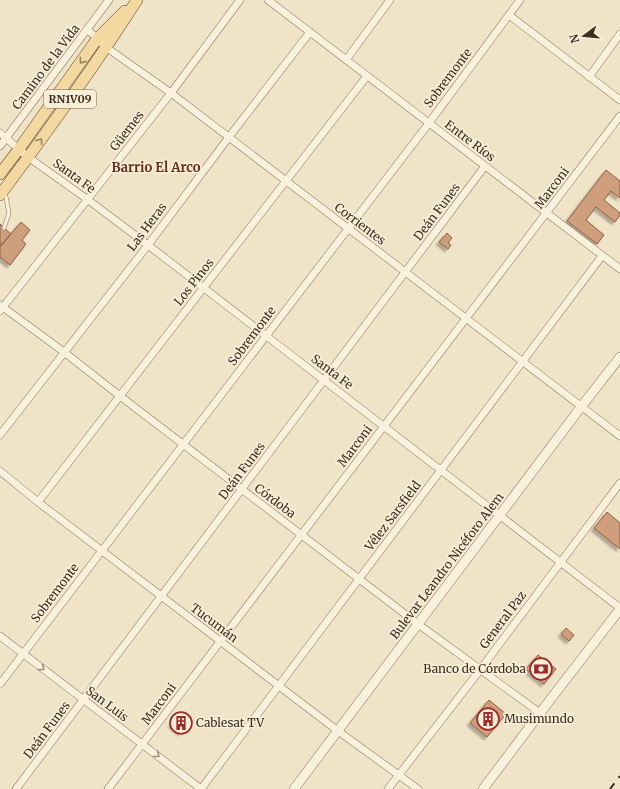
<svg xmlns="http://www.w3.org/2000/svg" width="620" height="789" viewBox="0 0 620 789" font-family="Merriweather,serif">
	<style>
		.building { fill: #cf9f7d; stroke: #8d5f41; filter: url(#shadow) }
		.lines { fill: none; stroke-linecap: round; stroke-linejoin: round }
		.service-casing { stroke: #8d765c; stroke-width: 4.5 }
		.minor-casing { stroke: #8d765c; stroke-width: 8 }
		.tertiary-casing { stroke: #8d765c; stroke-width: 10 }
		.primary-casing { stroke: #5b4430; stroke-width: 12 }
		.service { stroke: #faf1dc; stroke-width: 3.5 }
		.minor { stroke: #faf1dc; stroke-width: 7 }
		.tertiary { stroke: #faf1dc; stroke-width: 9 }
		.primary { stroke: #f3d9a0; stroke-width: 11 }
		.rail { stroke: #3d2e20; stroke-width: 2; stroke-dasharray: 7 7; stroke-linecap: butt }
		.oneway { stroke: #988460 }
		.oneway2 { stroke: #9c907e }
		.labels { text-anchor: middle; stroke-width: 3.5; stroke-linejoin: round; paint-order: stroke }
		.shield { fill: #f7eed8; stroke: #756857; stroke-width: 1 }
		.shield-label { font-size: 11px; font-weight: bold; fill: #3d2e20 }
		.street-label { font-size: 12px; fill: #3d2e20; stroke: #f7eed8 }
		.poi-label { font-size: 12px; fill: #3d2e20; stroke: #f7eed8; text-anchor: start }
		.neighbourhood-label { font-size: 13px; font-weight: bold; fill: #6b2e1e; stroke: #f7eed8 }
	</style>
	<defs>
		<filter id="shadow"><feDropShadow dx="-3" dy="3" stdDeviation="1" flood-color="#0004"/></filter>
	</defs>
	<rect width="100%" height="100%" fill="#f0e4c8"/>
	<path class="building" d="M606 170 620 181V198L611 191 604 200 620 213V215L615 222 596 207 586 220 604 235 597 244 567 221Z
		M21 222 30 230 22 240 26 244 10 265 0 257V247Z
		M0 224 11 234 1 245 0 244Z
		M447 233 452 238 448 243 451 245 448 249 439 242Z
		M607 512 620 523V549L594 528Z
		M566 628 574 635 569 641 561 634Z
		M538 655 556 669 544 684 526 669Z
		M489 700 506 714 487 737 470 723Z
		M181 713 191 722 181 733 171 724Z"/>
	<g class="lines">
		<g class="service-casing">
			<path id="service" d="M4 228 9 213 5 192"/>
		</g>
		<g class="minor-casing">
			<path id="minor" d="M268 0 620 269
				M509 15 620 100
				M87 29 107 48 171 93 620 436
				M346 60 390 0
				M589 77 620 34
				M0 133 28 157 87 199 148 245 620 608
				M0 146 109 0
				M0 305 64 352 120 396 418 624 540 713
				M0 311 171 93 240 0
				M0 435 148 245 229 137 310 32
				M0 471 38 502 338 731 418 789
				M38 502 367 76
				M0 636 201 789
				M0 684 429 123 520 0
				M16 789 485 166
				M108 789 620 116
				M201 789 602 256
				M388 789 480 670 620 483"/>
		</g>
		<g class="tertiary-casing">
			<path id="tertiary" d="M294 789 581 407 620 357
				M483 789 540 713 620 609"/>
		</g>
		<g class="primary-casing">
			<path id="primary" d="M0 174 19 149 97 39 125 11
				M0 195C48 131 94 67 137 0"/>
		</g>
		<use href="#service" class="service"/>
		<use href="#minor" class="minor"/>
		<use href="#tertiary" class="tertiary"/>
		<use href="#primary" class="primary"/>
		<path class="rail" d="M610 789 620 776"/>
	</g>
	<defs><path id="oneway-chevron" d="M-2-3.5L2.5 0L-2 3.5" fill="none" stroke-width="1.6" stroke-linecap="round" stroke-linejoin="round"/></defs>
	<g class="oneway">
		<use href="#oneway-chevron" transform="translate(82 61) rotate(125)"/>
		<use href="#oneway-chevron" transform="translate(40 141) rotate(-54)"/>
	</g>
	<g class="oneway2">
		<use href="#oneway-chevron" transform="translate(42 668) rotate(37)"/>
		<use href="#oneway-chevron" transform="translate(157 755) rotate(38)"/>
	</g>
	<defs>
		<g id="bank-ring" transform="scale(1.15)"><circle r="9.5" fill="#f7eed8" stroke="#9e2a2b" stroke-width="1.5"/><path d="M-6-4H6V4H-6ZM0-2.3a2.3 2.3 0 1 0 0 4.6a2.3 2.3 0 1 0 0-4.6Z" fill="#9e2a2b"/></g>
		<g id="building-ring" transform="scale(1.15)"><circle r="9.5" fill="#f7eed8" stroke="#9e2a2b" stroke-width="1.5"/><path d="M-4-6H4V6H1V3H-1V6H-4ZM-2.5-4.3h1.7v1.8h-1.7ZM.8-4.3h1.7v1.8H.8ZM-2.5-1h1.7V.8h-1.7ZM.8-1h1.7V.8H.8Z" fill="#9e2a2b"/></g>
	</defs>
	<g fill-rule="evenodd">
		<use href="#bank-ring" x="541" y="669"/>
		<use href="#building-ring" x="488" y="719"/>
		<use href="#building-ring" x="181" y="723"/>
	</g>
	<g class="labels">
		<rect class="shield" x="44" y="90" width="52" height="18" rx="3"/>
		<g class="shield-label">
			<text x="70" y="103">RN1V09</text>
		</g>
		<g class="street-label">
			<text transform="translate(46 67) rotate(-53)" y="4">Camino de la Vida</text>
			<text transform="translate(448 78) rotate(-53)" y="4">Sobremonte</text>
			<text transform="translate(127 131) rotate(-52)" y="4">Güemes</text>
			<text transform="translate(470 141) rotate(37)" y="4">Entre Ríos</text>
			<text transform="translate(74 176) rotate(36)" y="4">Santa Fe</text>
			<text transform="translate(552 188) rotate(-53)" y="4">Marconi</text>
			<text transform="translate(437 212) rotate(-53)" y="4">Deán Funes</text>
			<text transform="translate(360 224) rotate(37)" y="4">Corrientes</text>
			<text transform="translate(147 227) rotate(-53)" y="4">Las Heras</text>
			<text transform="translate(194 282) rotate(-52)" y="4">Los Pinos</text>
			<text transform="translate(252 336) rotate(-53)" y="4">Sobremonte</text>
			<text transform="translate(332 372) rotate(37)" y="4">Santa Fe</text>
			<text transform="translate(355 446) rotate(-53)" y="4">Marconi</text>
			<text transform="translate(242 471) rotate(-53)" y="4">Deán Funes</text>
			<text transform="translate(275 501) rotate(37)" y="4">Córdoba</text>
			<text transform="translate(393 516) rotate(-53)" y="4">Vélez Sarsfield</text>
			<text transform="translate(447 566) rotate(-53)" y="4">Bulevar Leandro Nicéforo Alem</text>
			<text transform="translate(55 593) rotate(-53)" y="4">Sobremonte</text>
			<text transform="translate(503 620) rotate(-53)" y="4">General Paz</text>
			<text transform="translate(214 623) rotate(37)" y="4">Tucumán</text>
			<text transform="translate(107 704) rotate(37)" y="4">San Luis</text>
			<text transform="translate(159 704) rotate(-53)" y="4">Marconi</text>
			<text transform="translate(47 730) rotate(-53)" y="4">Deán Funes</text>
		</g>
		<g class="poi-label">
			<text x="526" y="673" text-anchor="end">Banco de Córdoba</text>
			<text x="504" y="723">Musimundo</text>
			<text x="196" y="727">Cablesat TV</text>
		</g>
		<g class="neighbourhood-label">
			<text x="156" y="172">Barrio El Arco</text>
		</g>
	</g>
	<g transform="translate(584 36) rotate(254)" stroke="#f7eed8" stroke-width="3" paint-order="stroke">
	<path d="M0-3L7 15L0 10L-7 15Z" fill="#3d2e20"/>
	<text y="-6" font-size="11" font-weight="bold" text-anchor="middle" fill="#3d2e20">N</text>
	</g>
</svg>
